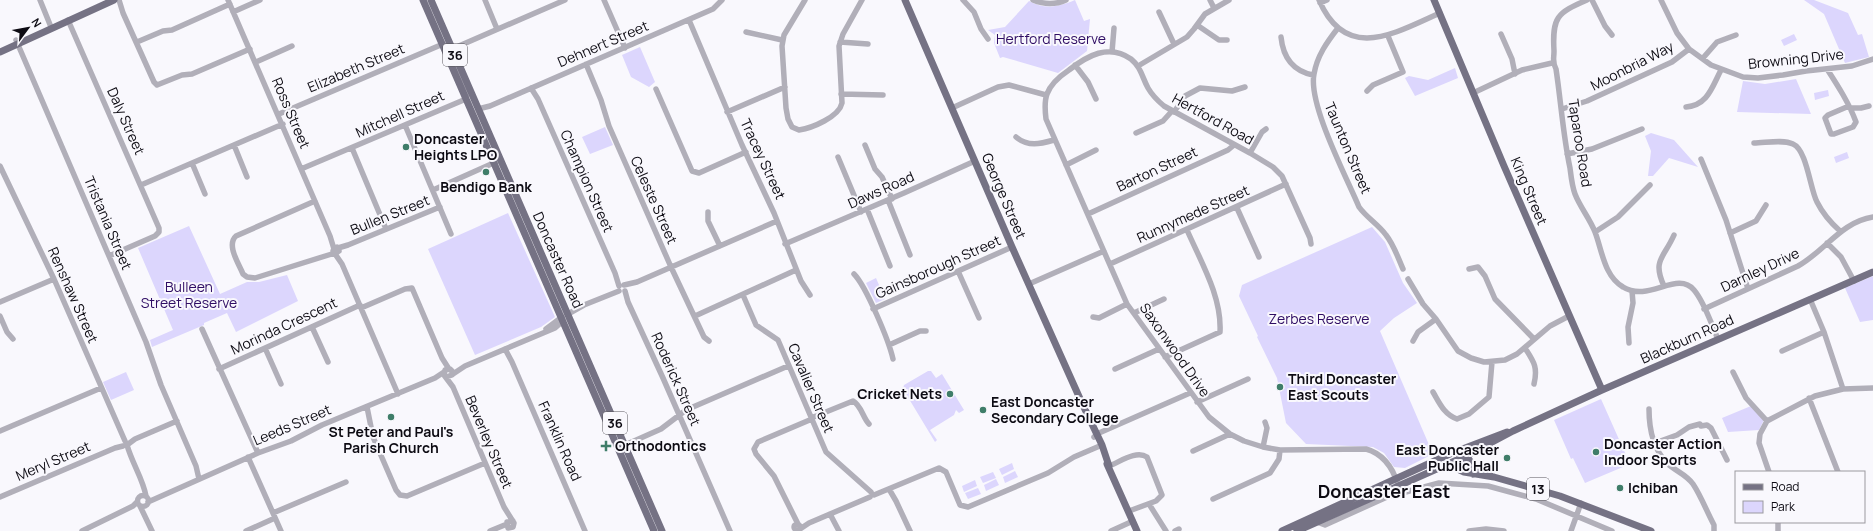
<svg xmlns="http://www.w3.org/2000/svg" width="1873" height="531" viewBox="0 0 1873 531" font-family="Manrope,sans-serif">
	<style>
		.green { fill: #dcd6fd }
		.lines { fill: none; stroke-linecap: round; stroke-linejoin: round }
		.minor { stroke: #b1afb9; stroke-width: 5.5 }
		.major { stroke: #757284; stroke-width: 7 }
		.poi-dot { fill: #3f7d69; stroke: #f9f8fd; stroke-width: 1.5 }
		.labels { text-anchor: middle; stroke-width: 4; stroke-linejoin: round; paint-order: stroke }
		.shield { fill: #f9f8fd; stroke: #545259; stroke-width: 1 }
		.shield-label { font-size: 13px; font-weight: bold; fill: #0d0b13 }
		.park-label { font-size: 14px; fill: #2f0d64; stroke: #f9f8fd }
		.street-label { font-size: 14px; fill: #0d0b13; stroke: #f9f8fd }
		.poi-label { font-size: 14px; font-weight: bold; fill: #0d0b13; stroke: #f9f8fd; text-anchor: start }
		.district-label { font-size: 18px; font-weight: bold; fill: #0d0b13; stroke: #f9f8fd }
	</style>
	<rect width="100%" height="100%" fill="#f9f8fd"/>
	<path class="green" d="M1075 0 1084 21 1090 19 1087 51 1058 73 1003 57 1000 58 994 43 995 35 988 30 1005 27 1029 1C1045 10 1058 7 1075 0Z
		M1804 0H1814L1848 13 1858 35 1862 34 1869 57 1845 63 1824 14Z
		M1794 34 1797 40 1784 46 1781 40Z
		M640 47 655 82 649 87 631 77 622 55Z
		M1455 68 1458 78 1415 96 1405 78 1409 76 1428 80Z
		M1796 79 1811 114 1737 112 1743 81 1765 84Z
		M1828 90 1829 96 1815 100 1814 93Z
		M605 127 613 145 590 154 582 137Z
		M1651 133 1674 140 1698 167 1669 158 1653 176H1648L1651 151 1645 136Z
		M1847 152 1849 158 1836 163 1834 157Z
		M508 213 555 317 541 327 475 355 428 249Z
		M189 226 220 294 247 282H259L287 275 298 301 236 332 227 313 204 323V325L152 347 150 340 173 330 138 248Z
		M1372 227 1385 242 1403 283 1417 303 1394 318 1380 331 1433 454 1405 468 1394 467 1384 453 1373 447 1306 444 1286 423 1277 378 1257 337 1258 336 1239 296 1242 285Z
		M1873 276V320L1860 322 1845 288Z
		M876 278 885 299 876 303 866 283Z
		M928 371H931L936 378 942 374 964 410 959 413 956 410 954 415 930 430 937 440 935 442 903 389 904 385Z
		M126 372 134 390 111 400 103 382Z
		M1601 399 1630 464 1585 483 1573 458 1571 459 1554 420Z
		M1751 406 1764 420 1759 430 1728 432 1722 418Z
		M1012 463 1014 469 1002 475 999 469Z
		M1015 471 1018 477 1005 483 1003 477Z
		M993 472 996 478 983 483 980 477Z
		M996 479 999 485 986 491 984 485Z
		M975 480 977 486 964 492 962 486Z
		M978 488 981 494 968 499 965 493Z"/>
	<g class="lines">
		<path class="minor" d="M40 0 51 27
			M119 0 123 13 154 82 157 85 182 75 192 74 250 49
			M228 0 330 236 334 249
			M485 0 497 29
			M604 0 625 48
			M805 0 784 35 782 46 786 108 788 119 792 127 799 130C812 128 839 117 842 103L839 46 843 34 862 0
			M963 0 974 12 981 29 988 39
			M1033 0C1045 5 1055 5 1066 0
			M1210 0 1214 8
			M1319 0C1346 63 1395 33 1440 13
			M1587 0C1557 13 1552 17 1554 51 1554 59 1552 62 1556 69 1561 102 1563 135 1570 168 1571 176 1572 186 1575 194 1580 207 1590 219 1595 232 1602 250 1604 276 1623 287 1649 303 1677 270 1694 290 1705 303 1711 324 1718 339
			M1592 0 1605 26 1612 35
			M1661 0 1677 33 1689 49 1711 65 1743 77 1758 78 1783 75 1806 71 1852 66 1873 59
			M1320 3 1327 0
			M233 12 260 0
			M1159 12 1174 44
			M68 20 159 228V232L155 236 109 256
			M689 20 742 145 774 213 801 281 810 295
			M1197 25 1219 40H1227
			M1338 28C1327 42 1317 56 1314 74 1308 104 1346 176 1359 207 1367 218 1378 224 1386 235 1394 245 1398 258 1403 269
			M746 32 782 40
			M1501 34 1512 59 1515 74
			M1281 37C1283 57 1293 71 1313 75
			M16 40 146 342 161 385 196 466 199 479
			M137 42 163 31 172 30 230 4
			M840 42 868 44
			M452 49 565 0
			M1112 52 1114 28
			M1703 58 1717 42 1736 35
			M256 62 292 46
			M586 64 601 100 609 126 671 267 704 337 709 341
			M1075 65 1088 82 1096 99
			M1138 66 1187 37 1194 29 1205 14 1229 0
			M1827 69C1838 86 1849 103 1856 122L1853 127 1834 134H1831L1825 118 1828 115 1849 106
			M531 88 538 99 615 273 619 286
			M656 89 692 171 699 173 746 152
			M1367 91 1373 85 1403 72 1388 36
			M1473 93 1522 70 1552 63
			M841 94 883 95
			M1686 107C1708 105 1712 87 1721 70
			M952 108 998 87 1009 85 1046 95
			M1850 108H1861L1869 106
			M478 109 490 106 713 9 722 0
			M1562 109 1587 101 1672 62 1689 49
			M727 112 785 87
			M1174 112 1185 96 1200 88 1232 91 1245 87
			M279 114 443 44
			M405 125 451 234
			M1136 133 1163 121 1172 111
			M1016 137C1028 147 1040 144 1054 140
			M1754 143C1765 143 1783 139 1793 144 1807 150 1810 189 1817 202 1823 214 1831 223 1840 231
			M234 145 247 177
			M865 145 875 169 882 177 892 199
			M352 148 386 229
			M1250 153 1262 132 1266 129
			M1567 154 1592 149 1642 129
			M838 157 861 212
			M1701 159 1726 220 1748 289
			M192 163 205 194
			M1066 165 1096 150
			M0 166 54 279 125 441
			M301 169 466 99C468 86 457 73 455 60
			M141 185 283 124
			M433 190 498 161
			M888 200 910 255
			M315 201 236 236C226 245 239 264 243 274L247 277 255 278 335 253
			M1237 208 1259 257
			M867 209 890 266
			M708 212V221L720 246
			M1088 214 1228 150 1234 145
			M1595 232 1618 217 1650 185
			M1730 233 1756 221 1766 205
			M1827 243 1841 257 1854 281
			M785 244 904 193 975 161
			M1311 244 1310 238 1282 176 1273 167 1250 153 1164 106C1158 101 1152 95 1148 88 1142 77 1141 67 1131 59 1109 43 1087 56 1069 70 1060 76 1051 83 1047 94 1044 102 1045 111 1046 119L1127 304 1209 417 1230 434 1244 441 1263 447 1280 450 1366 449C1384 454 1393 468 1398 485
			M338 248 348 245 440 207
			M336 253 339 251 337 247 334 248 333 251 342 264 398 394
			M1110 264 1286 184
			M1469 269 1478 267 1485 276 1495 299 1534 339
			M958 271 979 318
			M854 274C866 286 889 341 893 359
			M1408 279 1423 304 1436 319 1458 351 1471 358 1484 362 1505 360 1517 354 1550 326 1569 316
			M1029 284 1104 251
			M624 285 637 282 777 221
			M1664 286C1652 260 1664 258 1674 235
			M625 291 628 302 663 378 730 531
			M743 295 756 325 778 340 826 452 871 492
			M1810 299 1824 332 1843 389
			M0 302 54 279
			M361 308 405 289 412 288 442 358 449 369
			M873 309 1012 247
			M1704 309 1798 266C1825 251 1841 222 1873 217
			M1134 313 1164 299
			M568 314 584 305 619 291
			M0 316 7 332 13 339
			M695 316 796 270
			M1093 317 1099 318 1127 304
			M312 327 328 362
			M202 329 258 453
			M546 329 562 317
			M1413 341 1418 332 1436 319
			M1629 343 1628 327 1633 303 1632 291
			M889 345 920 331H926
			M265 348 281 384
			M1525 348C1534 362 1538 367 1534 384
			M505 349 512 362 585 531
			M1782 351 1824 332
			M1165 357 1220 332C1222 297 1201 262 1187 230
			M219 369 360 305
			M1115 369 1159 349
			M1733 372 1746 398 1767 421
			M453 374 465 366 555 328 563 321
			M446 377 452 375V371L450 369 445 370 444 375 453 387 504 507 514 523 513 527 508 528 507 522 513 521
			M1433 392C1440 404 1444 414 1457 419L1469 414 1489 397 1492 362
			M1809 398 1838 472
			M1197 402 1248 379
			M367 407 373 437 396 490 400 495 407 496 485 463
			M1649 409C1649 427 1653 449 1667 463 1675 471 1686 474 1693 484 1701 496 1707 512 1714 525V531
			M811 418 853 401C861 405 863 418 869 424
			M0 431 101 388
			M1094 437 1099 433 1190 393
			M1655 443 1677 435 1689 427 1700 424 1701 426 1707 425 1711 428 1727 460
			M127 445C132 463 143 479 146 496
			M127 445 135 439 177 421
			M625 445 661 429 686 410 788 366
			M1263 447 1267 428 1265 422
			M1193 451 1230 434
			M248 457 281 531
			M1109 466C1120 462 1136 450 1147 457L1162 495 1156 501 1129 511
			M1769 472 1759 443 1760 434 1767 421 1815 396 1843 389 1873 388
			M889 489 896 501 910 531
			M874 495 939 468 946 472 960 505 968 507 1048 473 1074 457 1102 445
			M137.5 501a5.5 5.5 0 1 1 11 0a5.5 5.5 0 1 1-11 0Z
			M0 497 115 448 123 446
			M1213 499 1270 473 1279 459 1280 450
			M148 502 258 453 291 441 322 425 435 378 444 372
			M1149 504 1166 531
			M140 506 152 531
			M273 513 346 482
			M830 514 839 531
			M1317 522 1325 525 1387 497 1439 483 1488 486 1536 499 1612 531
			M1778 522V531
			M798 524 774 476 756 454 754 449 758 442 812 419
			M794 527a3 3 0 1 1 6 0a3 3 0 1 1-6 0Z
			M800 529 809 523 870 497
			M82 531 133 506 137 502
			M246 531 275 518
			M490 531 507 524
			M1111 531 1133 521
			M1175 531 1179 529
			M1469 531 1486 529 1504 531
			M1571 531 1581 503"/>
		<path class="major" d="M423 0 654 531
			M431 0 662 531
			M905 0 1012 247 1081 401 1102 445 1109 466
			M1434 0 1504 166 1602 390
			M0 52 114 0
			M1464 452 1472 464 1490 475
			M1459 455 1473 474
			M1107 464 1137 531
			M1447 464 1464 472 1494 477 1560 496 1651 531
			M1282 531 1452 453 1507 432
			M1297 531 1466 456 1513 431 1602 390 1873 272"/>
	</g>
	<g class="poi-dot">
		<circle cx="406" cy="147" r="4"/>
		<circle cx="486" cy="172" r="4"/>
		<circle cx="1280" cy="387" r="4"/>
		<circle cx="950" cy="394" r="4"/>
		<circle cx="983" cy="410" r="4"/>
		<circle cx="391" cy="417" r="4"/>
		<path d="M604 440h4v4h4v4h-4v4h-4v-4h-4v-4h4z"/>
		<circle cx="1596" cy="452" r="4"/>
		<circle cx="1507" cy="458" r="4"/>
		<circle cx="1620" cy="488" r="4"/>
	</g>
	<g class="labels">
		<g class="shield">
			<rect x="443" y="44" width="24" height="22" rx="3"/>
			<rect x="603" y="412" width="24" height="22" rx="3"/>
			<rect x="1527" y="478" width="22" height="22" rx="3"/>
		</g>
		<g class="shield-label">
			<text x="455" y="60">36</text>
			<text x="615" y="428">36</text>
			<text x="1538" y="494">13</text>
		</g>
		<g class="park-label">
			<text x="1051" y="44">Hertford Reserve</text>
			<text x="189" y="292">Bulleen<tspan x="189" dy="16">Street Reserve</tspan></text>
			<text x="1319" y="324">Zerbes Reserve</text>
		</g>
		<g class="street-label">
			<text transform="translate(603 44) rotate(-23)" y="5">Dehnert Street</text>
			<text transform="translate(1796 59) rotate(-6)" y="5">Browning Drive</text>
			<text transform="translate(1632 66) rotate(-27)" y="5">Moonbria Way</text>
			<text transform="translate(356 68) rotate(-23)" y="5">Elizabeth Street</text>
			<text transform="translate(291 113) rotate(67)" y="5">Ross Street</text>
			<text transform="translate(400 114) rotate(-24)" y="5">Mitchell Street</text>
			<text transform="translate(1213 119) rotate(29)" y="5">Hertford Road</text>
			<text transform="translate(126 121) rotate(66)" y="5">Daly Street</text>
			<text transform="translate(1580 143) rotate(81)" y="5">Taparoo Road</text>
			<text transform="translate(1348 148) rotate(67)" y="5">Taunton Street</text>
			<text transform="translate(763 159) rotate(65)" y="5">Tracey Street</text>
			<text transform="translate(1157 169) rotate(-25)" y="5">Barton Street</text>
			<text transform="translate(587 181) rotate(66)" y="5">Champion Street</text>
			<text transform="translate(881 190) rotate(-24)" y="5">Daws Road</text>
			<text transform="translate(1529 191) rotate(67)" y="5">King Street</text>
			<text transform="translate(1004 196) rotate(67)" y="5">George Street</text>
			<text transform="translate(654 200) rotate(66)" y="5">Celeste Street</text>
			<text transform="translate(1193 214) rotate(-24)" y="5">Runnymede Street</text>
			<text transform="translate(390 215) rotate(-22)" y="5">Bullen Street</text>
			<text transform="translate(108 223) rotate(67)" y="5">Tristania Street</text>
			<text transform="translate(558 260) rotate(66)" y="5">Doncaster Road</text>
			<text transform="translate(938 267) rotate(-24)" y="5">Gainsborough Street</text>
			<text transform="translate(1760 270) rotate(-25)" y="5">Darnley Drive</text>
			<text transform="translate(73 295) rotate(66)" y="5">Renshaw Street</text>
			<text transform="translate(284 326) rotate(-25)" y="5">Morinda Crescent</text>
			<text transform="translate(1687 339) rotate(-24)" y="5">Blackburn Road</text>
			<text transform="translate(1175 350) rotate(55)" y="5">Saxonwood Drive</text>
			<text transform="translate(676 379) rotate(66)" y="5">Roderick Street</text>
			<text transform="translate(811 388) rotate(67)" y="5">Cavalier Street</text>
			<text transform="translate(292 425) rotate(-23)" y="5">Leeds Street</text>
			<text transform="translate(560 441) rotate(66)" y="5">Franklin Road</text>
			<text transform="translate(489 442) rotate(67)" y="5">Beverley Street</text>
			<text transform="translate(53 461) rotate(-23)" y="5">Meryl Street</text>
		</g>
		<g class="poi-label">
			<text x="414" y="144">Doncaster<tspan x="414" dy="16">Heights LPO</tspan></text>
			<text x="486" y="192" text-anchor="middle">Bendigo Bank</text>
			<text x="1288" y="384">Third Doncaster<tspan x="1288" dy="16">East Scouts</tspan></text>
			<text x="942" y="399" text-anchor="end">Cricket Nets</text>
			<text x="991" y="407">East Doncaster<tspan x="991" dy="16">Secondary College</tspan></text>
			<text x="391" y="437" text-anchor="middle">St Peter and Paul's<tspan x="391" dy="16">Parish Church</tspan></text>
			<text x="1604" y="449">Doncaster Action<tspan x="1604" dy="16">Indoor Sports</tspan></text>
			<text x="615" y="451">Orthodontics</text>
			<text x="1499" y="455" text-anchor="end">East Doncaster<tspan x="1499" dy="16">Public Hall</tspan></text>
			<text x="1628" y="493">Ichiban</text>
		</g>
		<g class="district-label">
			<text x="1384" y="498">Doncaster East</text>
		</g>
	</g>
	<rect x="1735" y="471" width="130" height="52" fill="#f9f8fd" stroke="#9b999f"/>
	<rect x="1743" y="484" width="20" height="6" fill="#757284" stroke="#9b999f"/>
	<text x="1771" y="491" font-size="12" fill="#0d0b13">Road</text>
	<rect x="1743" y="501" width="20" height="12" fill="#dcd6fd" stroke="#9b999f"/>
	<text x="1771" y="511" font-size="12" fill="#0d0b13">Park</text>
	<g transform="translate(28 28) rotate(58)" stroke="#f9f8fd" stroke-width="3" paint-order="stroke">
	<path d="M0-3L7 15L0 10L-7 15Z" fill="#0d0b13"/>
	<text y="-6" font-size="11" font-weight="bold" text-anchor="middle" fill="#0d0b13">N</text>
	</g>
</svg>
